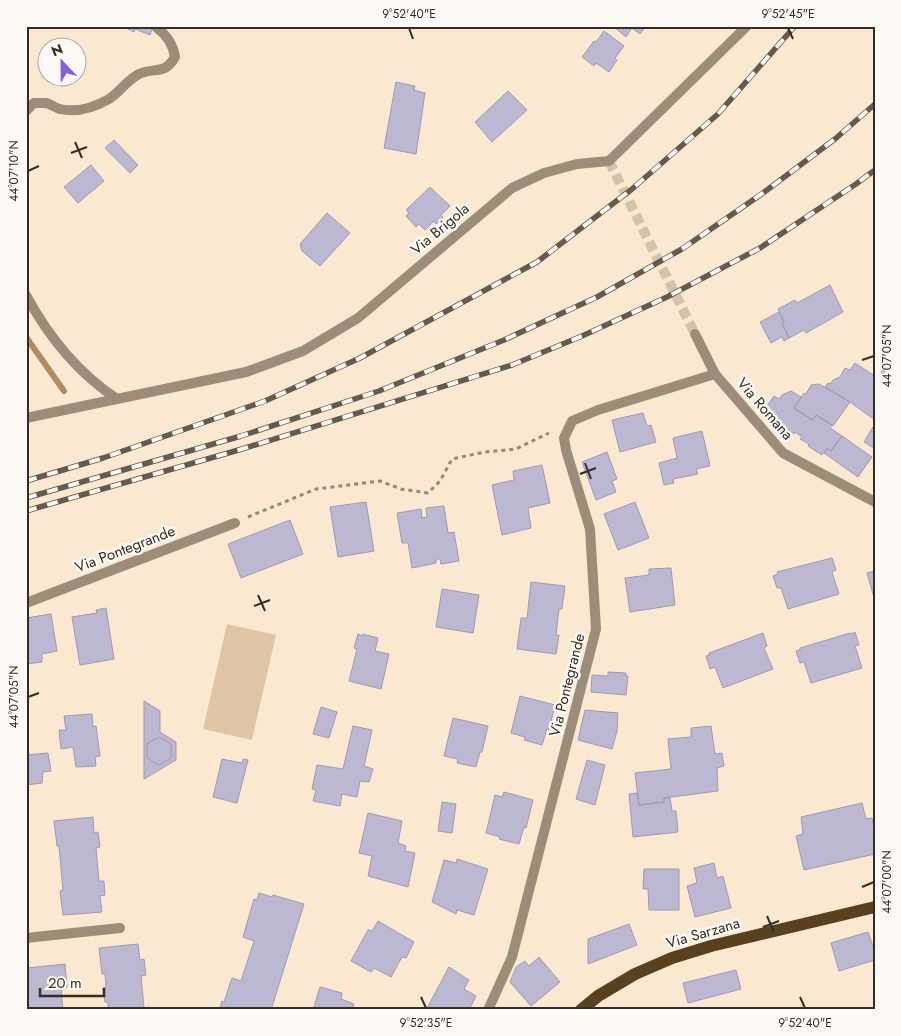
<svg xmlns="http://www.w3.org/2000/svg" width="901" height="1036" viewBox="0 0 901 1036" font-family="Jost,sans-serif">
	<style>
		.green { fill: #dfc5a6 }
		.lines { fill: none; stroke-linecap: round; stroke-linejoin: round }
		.stream { stroke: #ae8d64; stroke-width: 6 }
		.building { fill: #bdb8d2; stroke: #9f99b3 }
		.minor-tunnel { stroke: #d3c3ae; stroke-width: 10; stroke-dasharray: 10 5; stroke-linecap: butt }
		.path { stroke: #958878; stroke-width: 3; stroke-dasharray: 4 4; stroke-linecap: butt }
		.minor { stroke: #9c8d7b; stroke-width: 10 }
		.primary { stroke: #594120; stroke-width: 12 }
		.rail-casing { stroke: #645a4e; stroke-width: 5.5 }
		.rail { stroke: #fcf8f3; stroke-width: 4; stroke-dasharray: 11; stroke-linecap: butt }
		.ticks { fill: none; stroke: #342d24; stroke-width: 2 }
		.labels { text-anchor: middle; stroke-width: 5; stroke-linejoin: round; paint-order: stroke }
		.street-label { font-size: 15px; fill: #342d24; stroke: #fcf8f3 }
		.neatline { fill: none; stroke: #342d24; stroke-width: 2 }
		.ticks-label { font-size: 12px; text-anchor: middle; fill: #342d24 }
	</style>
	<rect width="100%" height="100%" fill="#fbe8d1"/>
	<path class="green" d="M227 624 276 635 252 740 203 729Z"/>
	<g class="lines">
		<path class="stream" d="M26 337 64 391"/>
	</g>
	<path class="building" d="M122 26H153L150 35 135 29 134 32Z
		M613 26H646L640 34 632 28 626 37Z
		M604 31 624 46 615 58 617 60 609 72 596 63 594 66 582 57 594 41 596 42Z
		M396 82 415 86 414 90 425 93 416 154 384 148Z
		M508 91 527 110 492 142 475 122Z
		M114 140 138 165 130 173 105 148Z
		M91 165 104 181 78 203 64 187Z
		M430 187 450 206 441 215 443 218 436 224 434 221 425 230 419 224 416 227 406 216 409 213 406 210Z
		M327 213 350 233 320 266 302 251 300 244Z
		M830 285 843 312 806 333 804 330 789 338 782 323 784 322 778 309 795 300 797 303Z
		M779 312 784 322 782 323 789 338 784 341 782 337 771 343 760 322Z
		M855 363 875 376V420L850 402 825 387 828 383 830 384 833 380 840 377 845 368 850 370Z
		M819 384 850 402 833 426 816 415 812 420 794 408 804 393 806 394 811 385Z
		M791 391 801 397 794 408 812 420 816 415 832 425 830 428 842 436 831 451 827 448 822 455 808 446 809 444 800 439 802 437 795 432 794 434 770 416 767 406 774 396 779 399 782 395Z
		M643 413 647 426 651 425 656 442 620 452 612 420Z
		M873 427 875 428V449L864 442Z
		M702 431 710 466 696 469 698 474 673 479 674 483 664 485 659 463 677 458 673 438Z
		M842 436 872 457 858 477 824 453 827 448 831 451Z
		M607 452 617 479 612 481 616 492 596 500 582 462Z
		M542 465 550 503 528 508 531 528 502 535 492 485 514 480 513 471Z
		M366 502 374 551 338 557 330 507Z
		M635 502 649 538 618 550 604 514Z
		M444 506 448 533 454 532 459 561 441 564 440 559H436V563L412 568 408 543H402L397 513 421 509 422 518 427 517 426 508Z
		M290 520 303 554 241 578 228 544Z
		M832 558 836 570 832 572 839 594 788 609 781 588H777L773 576 778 574 777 572Z
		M671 568 675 605 630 612 625 578 649 575V569Z
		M875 571V601L867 573Z
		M531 582 565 586 562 609H559L556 635H559L556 654 517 649 521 618H527Z
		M442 589 479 595 473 633 436 627Z
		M106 608 114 659 80 665 72 617 97 613 96 610Z
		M51 614 57 651 42 654V662L26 664V618Z
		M855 632 859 645 855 646 862 668 811 683 804 662 800 663 796 651 800 650V648L850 633 851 634Z
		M763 633 767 646 764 648 773 669 723 688 715 667 710 669 706 656 710 655 709 653Z
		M358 634 363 636V634L378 638 375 651 389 654 381 689 349 681 357 649 354 648Z
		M608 672 626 673V676H628L626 695 591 692 592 675 608 676Z
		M520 696 555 705 549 730 547 729 542 745 524 740 525 737 511 733Z
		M144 701 160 711V732L176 742V760L144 779Z
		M321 707 337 712 329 738 313 734Z
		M585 710 618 713 617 731 612 749 578 740Z
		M92 714 93 727 96 726 100 756 95 757 96 766 76 767 73 747 61 749 59 730H66L64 716Z
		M453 718 488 726 482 752H480L476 767 457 763 458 759 444 756Z
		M353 726 372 730 364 766 373 769 369 782 360 781 357 797 342 794 340 806 313 801 316 790 312 789 317 765 343 769Z
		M711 726 715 754 722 753 724 766 717 768 718 791 664 798V802L639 805 635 773 671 769 668 739 691 737V728Z
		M159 737 171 744V758L159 765 147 758V744Z
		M48 753 51 771 43 772 42 783 26 785V754V755Z
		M222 759 242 763 243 759 248 760 237 803 213 797Z
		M587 760 605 765 595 805 576 799Z
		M504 792 533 800 526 828 524 827 519 844 499 839 500 837 486 833 495 795 502 797Z
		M637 793 639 805 664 802V798H670L672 811H676L678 832 633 837 629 794Z
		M442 802 456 804 452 833 438 831Z
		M862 803 866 819 872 818 875 830V854L804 870 796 836 803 834 801 817Z
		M368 813 402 821 398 843 406 846 405 851 415 853 408 887 368 876 372 856 359 853Z
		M93 817 94 833 98 832 100 847 96 848 99 881H104L105 895 100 896 102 912 63 915 60 891 63 890 59 846H57L54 821Z
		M457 859 488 869 474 915 457 910 456 914 432 902 444 860 456 863Z
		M714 863 717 878 723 876 731 908 695 917 687 886 697 883 694 868Z
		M644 869H679V910H649L648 889H643Z
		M259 893 272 897 273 895 304 904 271 1010H219L222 1001 224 1002 232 978 241 981 254 941 243 937 254 899 257 900Z
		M378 921 414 942 406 958 402 957 391 977 374 968 371 972 351 961 368 930 372 931Z
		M629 924 637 945 588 964V939Z
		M868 932 875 952V960L839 971 831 943Z
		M138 944 140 960 144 959 146 975 141 976 144 1008 149 1007V1010H108V1002H105L103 988 106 987 105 974H102L99 948Z
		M539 957 560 982 531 1006 510 982 516 967 525 961 529 966Z
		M65 964 67 987 61 988 63 1010H26V1002H28L26 968Z
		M449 967 469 980 464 989 476 996 469 1010H426Z
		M736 970 741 989 688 1003 683 983Z
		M320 987 342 993 341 999 354 1004 352 1010H313Z"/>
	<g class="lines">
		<path class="minor-tunnel" d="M609 161 695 334"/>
		<path class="path" d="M248 517 316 489 380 481 401 489 428 493 440 481 452 459 485 452 516 449 549 433"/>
		<path class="minor" d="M26 111 34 103C38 103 42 103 46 103 51 104 55 108 60 109 77 113 95 107 109 99 120 92 127 80 139 74 155 67 165 75 175 57 173 44 167 35 156 27
			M26 295C48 336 78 373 117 399
			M695 334 715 374 783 453 875 502
			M26 418 246 372 303 351 358 318 512 188 544 173 577 164 609 161 747 26
			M26 603 235 523
			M26 938 120 928
			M488 1010 512 957 596 629 590 529 566 450 564 438 572 421 598 410 715 374"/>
		<path class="primary" d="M581 1010 598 996 635 974 672 958 711 946 875 907"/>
		<g class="rail-casing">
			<path id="rail" d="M26 481 103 458 265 401 360 358 537 262 632 189 718 114 795 26
				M26 498 241 436 379 391 504 340 597 297 682 249 763 193 835 139 875 104
				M26 511 242 449 512 365 582 336 667 297 760 248 856 184 875 170"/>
		</g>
		<use href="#rail" class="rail"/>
	</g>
	<path class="ticks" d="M409 28 413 39M788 28 793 39M75 142 82 158M71 153 87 147M28 171 39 166M862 360 874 356M585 463 591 479M580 474 596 468M258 595 265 611M254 606 270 600M28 697 39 693M862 887 874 882M767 916 774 932M763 927 779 921M421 997 426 1008M800 997 805 1008"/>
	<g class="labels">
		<g class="street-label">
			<text transform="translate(440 229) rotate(-40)" y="5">Via Brigola</text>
			<text transform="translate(765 409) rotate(49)" y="5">Via Romana</text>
			<text transform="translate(125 549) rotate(-21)" y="5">Via Pontegrande</text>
			<text transform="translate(567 685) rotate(-76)" y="5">Via Pontegrande</text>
			<text transform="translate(703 933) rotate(-16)" y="5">Via Sarzana</text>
		</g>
	</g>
	<rect width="901" height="1036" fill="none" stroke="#fcf8f3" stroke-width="55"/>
	<g transform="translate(62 62) rotate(338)"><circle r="24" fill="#fcf8f3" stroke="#aca7a0"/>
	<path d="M0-4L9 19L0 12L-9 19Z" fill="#855ed8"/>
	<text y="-8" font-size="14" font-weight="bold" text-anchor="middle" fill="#342d24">N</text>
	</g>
	<path d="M40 988v8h64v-8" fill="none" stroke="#342d24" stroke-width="2.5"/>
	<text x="48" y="988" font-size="15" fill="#342d24" stroke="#fcf8f3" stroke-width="4" paint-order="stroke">20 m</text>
	<rect x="28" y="28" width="846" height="980" class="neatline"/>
	<g class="ticks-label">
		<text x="409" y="18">9°52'40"E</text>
		<text x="788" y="18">9°52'45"E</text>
		<text transform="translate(14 171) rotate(-90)" y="4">44°07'10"N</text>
		<text transform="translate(887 356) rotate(-90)" y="4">44°07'05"N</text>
		<text transform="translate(14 697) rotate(-90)" y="4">44°07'05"N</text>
		<text transform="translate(887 882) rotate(-90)" y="4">44°07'00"N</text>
		<text x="426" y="1027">9°52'35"E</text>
		<text x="805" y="1027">9°52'40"E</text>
	</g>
</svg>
